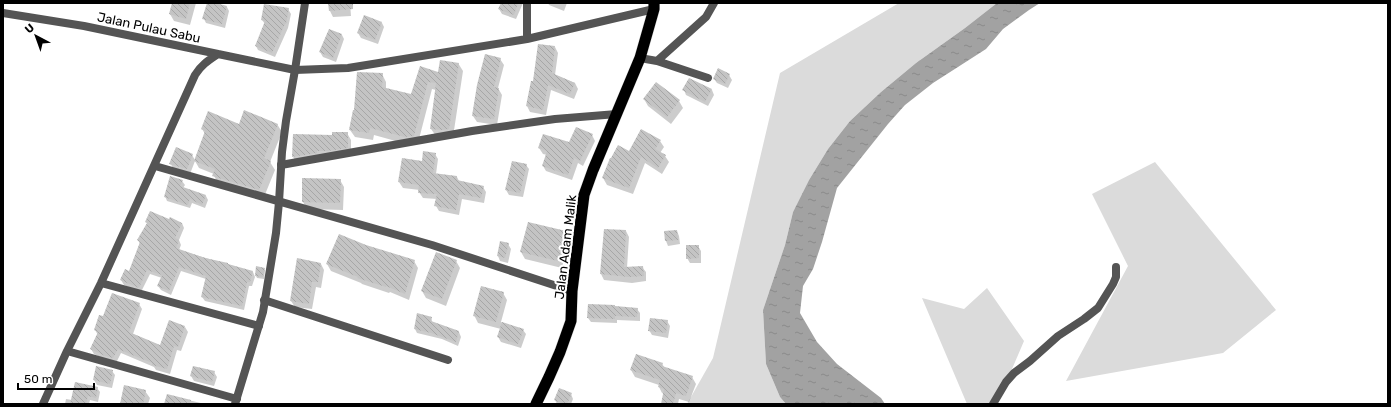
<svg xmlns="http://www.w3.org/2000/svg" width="1391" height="407" viewBox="0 0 1391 407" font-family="Rubik,sans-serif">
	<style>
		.green { fill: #dbdbdb }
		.water { fill: url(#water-ripples) }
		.shadow { fill: #0003 }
		.building { fill: url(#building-back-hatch) }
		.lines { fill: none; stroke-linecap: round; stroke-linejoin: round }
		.trunk-casing { stroke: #dbdbdb; stroke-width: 12 }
		.minor { stroke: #545454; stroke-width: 8 }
		.tertiary { stroke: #545454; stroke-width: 8 }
		.trunk { stroke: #000; stroke-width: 11 }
		.labels { text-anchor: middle; stroke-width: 4; stroke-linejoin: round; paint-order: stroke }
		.street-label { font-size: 13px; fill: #000; stroke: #fff }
	</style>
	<defs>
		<pattern id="water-ripples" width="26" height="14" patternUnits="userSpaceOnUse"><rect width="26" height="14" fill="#a2a2a2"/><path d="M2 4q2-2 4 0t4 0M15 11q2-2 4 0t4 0" fill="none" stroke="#8a8a8a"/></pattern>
		<pattern id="building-back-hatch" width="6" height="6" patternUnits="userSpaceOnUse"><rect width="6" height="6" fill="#c4c4c4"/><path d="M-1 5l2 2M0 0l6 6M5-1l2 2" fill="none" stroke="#a7a7a7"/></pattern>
	</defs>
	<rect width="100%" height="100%" fill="#fff"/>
	<path class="green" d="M899 3H997L965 28 916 63 881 92 850 121 828 149 809 180 793 212 785 245 763 310 766 364 780 397 786 404H687L713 358 780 73Z
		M1155 162 1276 310 1223 353 1066 381 1128 266 1092 194Z
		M987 288 1024 341 1012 369 990 404H967L922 298 964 309Z"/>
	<path class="water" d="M997 3H1040L1029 10 1003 29 986 49 933 83 905 105 888 124 837 188 822 242 813 269 803 286 800 313 817 342 837 364 881 398 885 404H786L780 397 766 364 763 310 785 245 793 212 809 180 828 149 850 121 881 92 916 63 965 28Z"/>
	<path class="shadow" d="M173 3H196L190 25 174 21 170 14Z
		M208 3 227 7 229 11 225 28 206 23 204 19Z
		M329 3H350L351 16 333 17 330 11Z
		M502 3H523L516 19 502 14 499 9Z
		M548 3H567L564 11 549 5Z
		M288 9 291 14 288 28 275 57 258 50 256 46 265 24 262 20Z
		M365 16 382 23 384 27 378 44 361 38 358 33Z
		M342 35 344 39 336 62 323 57 320 52Z
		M555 47 558 53 555 75 575 83 578 89 574 99 551 90 546 115 530 112 527 106 534 83Z
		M500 59 504 65 498 88 502 95 497 125 477 122 473 116Z
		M458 63 463 71 453 137 436 136 431 129 436 90 432 89 418 143 410 145 374 135 373 140 355 137 350 130 382 74 386 82V89L412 95 421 68 439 74Z
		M729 75 732 80 728 88 717 83 714 79Z
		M690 79 712 90 714 95 708 106 686 95 684 90Z
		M644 99 679 101 683 108 671 124 648 106Z
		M277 124 282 132 270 162 275 170 264 197 218 183 214 176V174L199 168 195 161 190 174 173 169 171 164 192 155 195 160 205 134 202 129 239 125Z
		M347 133 351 140V154L297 163 293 157 333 136Z
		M592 135 595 141 583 166 578 163 572 180 546 171 543 166 547 155 543 154 539 148 569 143Z
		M660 141 664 147 660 153 665 156 669 162 662 174 645 163 633 194 607 185 603 178Z
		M435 154 438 159 436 174 457 177 459 181 483 187 486 192 484 203 462 199 459 215 439 211 436 206 437 199 423 198 419 192 420 190 403 188 399 182 403 159 423 162Z
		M526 165 529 169 523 197 509 195 506 190Z
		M340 180 344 187 343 210 307 209 303 202Z
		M182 181 185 185 183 188 206 196 208 200 205 208 192 203 190 208 167 201 165 196Z
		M146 222 182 223 184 228 179 240 181 245 179 250 253 272 255 277 252 286H249L244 310 205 301 202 297 206 279 181 271 171 295 161 290 158 286 162 278 150 274 141 292 124 285 121 280 130 273 140 244 138 240 148 224Z
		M626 231 629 237 627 268 642 267 646 272V281L632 283 604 280 601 274Z
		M677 231 679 236 680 244 668 246 666 241 665 232Z
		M565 232 569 239 562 268 525 259 521 252Z
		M501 242 508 244 511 249 508 263 500 261 498 256Z
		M365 246 414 261 418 268 409 300 390 292 389 293 362 284 361 283 331 271 327 264Z
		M698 246 701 251V263H690L687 258Z
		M298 260 321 264 324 270 321 288 316 287 312 309 295 307 291 301Z
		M456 261 460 268 446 306 426 298 422 291Z
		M264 269 265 271 264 279 257 278 256 276Z
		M503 293 507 300 501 322 523 330 526 334 521 348 501 342 498 337 501 329 478 323 474 315Z
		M139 304 142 309 133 334 161 346 185 327 188 332 181 351 177 350 170 374 156 370 154 367 121 353 116 363 108 361 94 354 91 349 98 335 95 330 104 318Z
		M616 307 637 309 640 313V321L617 320V323L591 322 588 318Z
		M431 318 433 324 459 332 461 337 458 346 442 339 417 333 415 329Z
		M667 321 670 326 668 338 652 335 649 330Z
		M662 364 665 368 692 377 696 384 689 402 679 399 678 404H662L664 394 662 393 659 387V385L635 377 631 370Z
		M97 368 112 371 115 375 112 388 97 385 94 380Z
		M214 372 217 377 214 386 194 381 191 376Z
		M97 388 100 392 98 402 90 400 89 404H65L66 399 72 400Z
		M145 391 150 398 148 404H121Z
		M571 394 573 399 571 404H557L555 400Z
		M167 395 205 404H166Z"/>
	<path class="building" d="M172 3H190L186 19 169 14Z
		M207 3H216L227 6 222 24 202 19Z
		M328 3H353V9L329 11Z
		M501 3H518L514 15 498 9Z
		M264 4 289 8 286 24H285L272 53 255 46 265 21 261 20Z
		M364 15 382 22 375 40 357 33Z
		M329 29 342 34 333 58 319 52Z
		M538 44 555 46 552 73 575 83 570 94 548 85 543 110 526 106 531 81H533Z
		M485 54 501 58 494 87 499 88 494 119 472 116 477 85Z
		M440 60 459 63 449 129 443 130 430 129 436 83 428 82 414 136 405 137 370 128 369 133 349 130 353 110H354L357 72 383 73 382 87 411 94 420 66 438 72Z
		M718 68 730 74 725 84 713 79Z
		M689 78 712 89 705 102 682 90Z
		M656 82 680 100 667 117 643 99Z
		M244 110 278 124 264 158 271 161 259 190 212 176 215 169 194 161 205 131 201 129 208 111 239 124Z
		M576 127 593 134 580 161 574 158 568 175 542 166 547 151 538 148 543 134 569 142Z
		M641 129 661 140 655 149 666 155 658 168 641 157 629 188 602 178 610 158H611L618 145 629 151Z
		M332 132H348V148L328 151H317V153L292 157 293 134 332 135Z
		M176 147 193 154 187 169 169 164Z
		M423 151 436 153 433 173 457 176V180L484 186 481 198 459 194 456 210 434 206 437 194 418 193 419 185 398 182 402 158 422 161Z
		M512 161 527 164 520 193 505 190Z
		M170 176 183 180 180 186 206 195 202 205 190 199 188 205 164 197Z
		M302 178 341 179 340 203 302 202Z
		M150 211 169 219 170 217 182 223 175 238 179 240 176 248 205 258 228 263V264L253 271 250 282H247L242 306 201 297 206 276 179 267 169 291 157 286 162 275 147 270 139 288 120 280 125 269 129 271 140 242 137 240 147 223 145 222Z
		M528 222 566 231 558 261 520 252Z
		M604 229 626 230 624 267 643 266 644 276 629 277 600 274Z
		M677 230 678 240 665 241 664 231Z
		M339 234 366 245 415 260 405 294 386 286V287L357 278 358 277 326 264Z
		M500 241 509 243 505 258 497 256Z
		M686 245H699V258L686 259Z
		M436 252 457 260 442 299 421 291Z
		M297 258 321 263 318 282H312L309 304 290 301Z
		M256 266 265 268 263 277 255 276Z
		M481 286 504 292 496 322 473 316Z
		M112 293 140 303 129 332 160 345 169 320 185 326 178 347 174 346 167 369 152 365V363L118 349 113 358 105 356 90 349 98 332 94 330 99 315 103 316Z
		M588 304 615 305V306L638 308 637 317 615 316V319L587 318Z
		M417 313 432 317 431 321 459 331 456 342 431 333 414 329Z
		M650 318 668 320 666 333 648 331Z
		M502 322 524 329 518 344 497 337Z
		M636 354 663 363 662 366 693 376 686 396 676 393 673 404H661L664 389 658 387 660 380 630 370Z
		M96 366 113 370 110 384 93 380Z
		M193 366 215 371 212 382 190 376Z
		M75 382 98 387 96 398 88 396 86 404H70Z
		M124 385 146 390 143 404H120Z
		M559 388 572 393 567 404H563L554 400Z
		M167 394 191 400 190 404H164Z"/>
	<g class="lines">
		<g class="trunk-casing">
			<path id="trunk" d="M536 404 549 377 560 352 571 321 572 291 584 195 593 170 640 58 654 9V3"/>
		</g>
		<path class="minor" d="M527 3V39
			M3 13 84 26 218 54
			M640 58 657 61 706 17 714 3
			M657 61 708 78
			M281 165 472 131 555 119 617 114
			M155 166 432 245 572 291
			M101 283 259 326
			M264 300 448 360
			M67 351 237 399
			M43 404 67 351 101 283 195 75C201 65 209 60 218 54L295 70 348 68 527 39 654 9
			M993 404 1006 382 1014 373 1030 361 1058 336 1084 319 1098 308 1113 284 1116 277V267"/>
		<path class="tertiary" d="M235 404 263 312 276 233 279 202 282 152 286 121 295 70 305 3"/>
		<use href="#trunk" class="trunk"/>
	</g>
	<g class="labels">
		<g class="street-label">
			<text transform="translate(149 27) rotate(12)" y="5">Jalan Pulau Sabu</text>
			<text transform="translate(565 247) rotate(-83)" y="5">Jalan Adam Malik</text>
		</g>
	</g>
	<rect width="1391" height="407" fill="none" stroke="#000000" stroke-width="8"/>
	<g transform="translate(36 36) rotate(319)" stroke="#ffffff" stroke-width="3" paint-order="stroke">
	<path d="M0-3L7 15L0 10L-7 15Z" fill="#000000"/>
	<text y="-6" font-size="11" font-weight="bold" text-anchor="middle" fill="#000000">U</text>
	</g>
	<path d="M18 383v6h76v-6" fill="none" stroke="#000000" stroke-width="2"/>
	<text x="24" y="383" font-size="12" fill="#000000" stroke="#ffffff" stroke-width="3" paint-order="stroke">50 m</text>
</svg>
